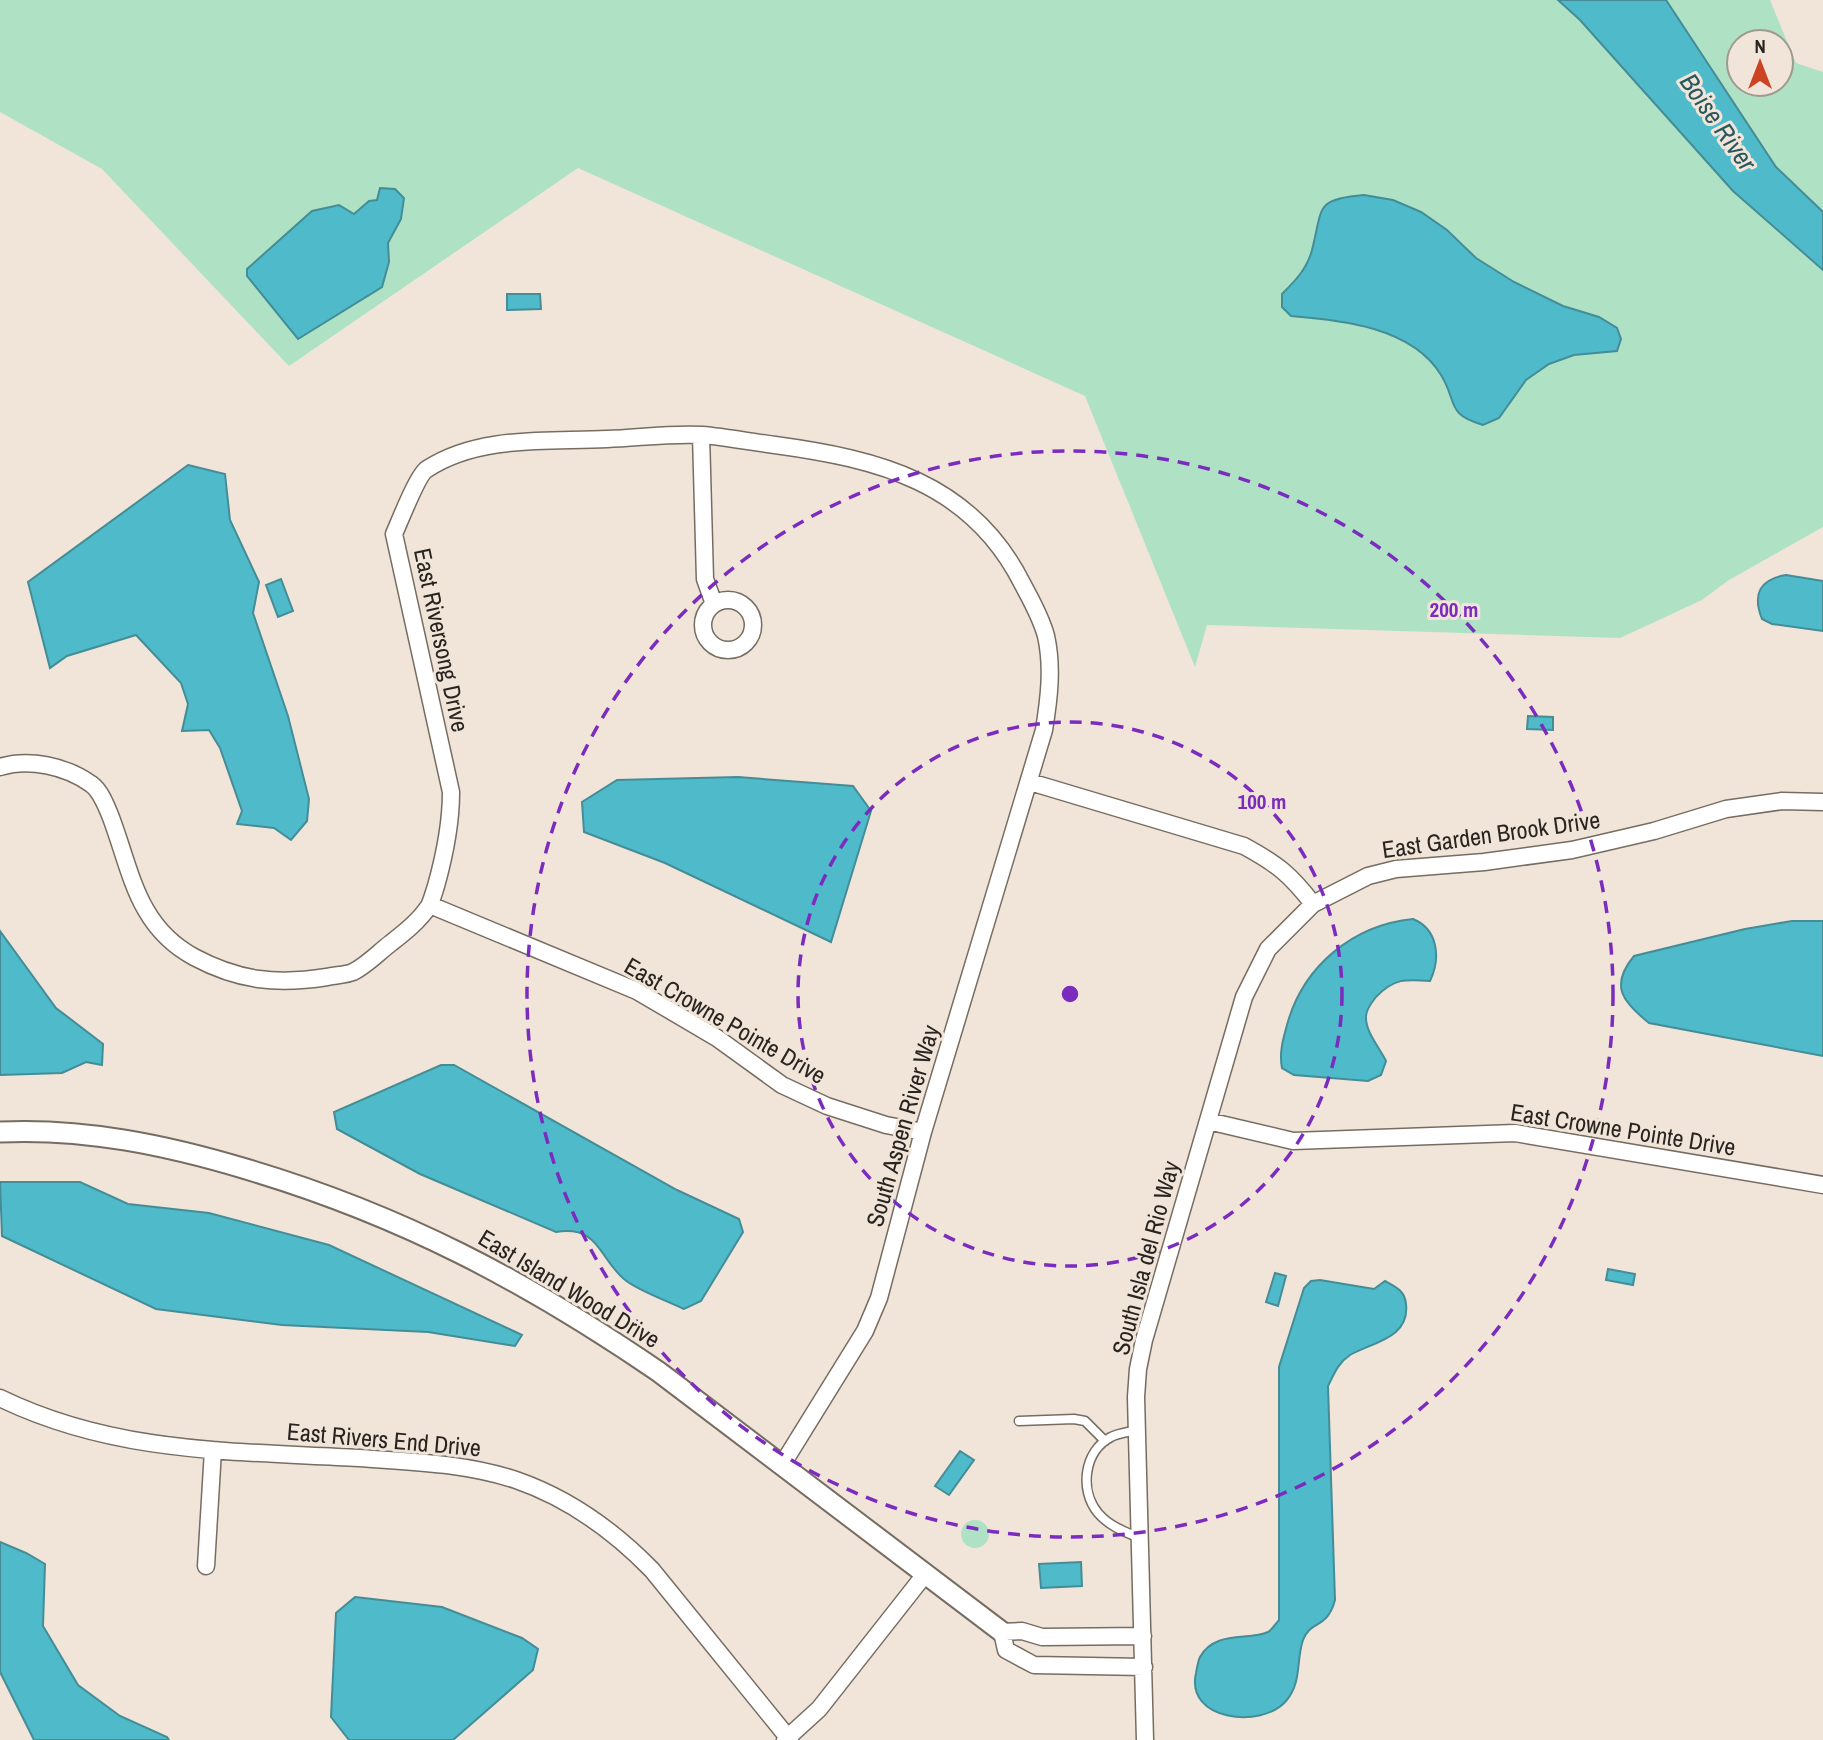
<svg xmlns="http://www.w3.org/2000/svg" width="1823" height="1740" viewBox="0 0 1823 1740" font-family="'Archivo Narrow',sans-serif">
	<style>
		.green { fill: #afe2c5; fill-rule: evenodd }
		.water { fill: #4fbaca; stroke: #448d97; stroke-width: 2 }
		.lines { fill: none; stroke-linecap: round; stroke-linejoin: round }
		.service-casing { stroke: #766c61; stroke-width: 11 }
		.minor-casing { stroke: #766c61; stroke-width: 19 }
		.tertiary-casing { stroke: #766c61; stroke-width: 23 }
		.service { stroke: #fff; stroke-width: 8 }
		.minor { stroke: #fff; stroke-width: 16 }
		.tertiary { stroke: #fff; stroke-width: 19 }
		.ring { fill: none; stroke: #7b2cbf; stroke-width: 3.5; stroke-dasharray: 12 9 }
		.labels { text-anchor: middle; stroke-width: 6; stroke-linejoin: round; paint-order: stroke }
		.street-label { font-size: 24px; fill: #292420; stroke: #f1e5d9 }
		.water-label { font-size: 26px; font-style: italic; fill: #29575e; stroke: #f1e5d9 }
		.centre { fill: #7b2cbf; stroke: #f1e5d9; stroke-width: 3.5 }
		.ring-label { font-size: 21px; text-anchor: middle; font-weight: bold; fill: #7b2cbf; stroke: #f1e5d9; stroke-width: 6; stroke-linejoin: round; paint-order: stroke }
	</style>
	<rect width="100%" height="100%" fill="#f1e5d9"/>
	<path class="green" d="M0 0H1558L1580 20 1733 191 1823 270V527L1729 580 1702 600 1620 638 1207 625 1195 667 1085 396 578 168 289 366 102 169 0 112Z
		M1666 0H1770L1796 63 1823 72V212L1776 167ZM1739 42H1781V84H1739Z
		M961 1534a14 14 0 1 1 28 0a14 14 0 1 1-28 0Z"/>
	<path class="water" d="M1558 0H1666L1776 167 1823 212V270L1733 191 1580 20Z
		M380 188 395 189 404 198 401 219 388 243 389 262 382 287 298 339 247 276V269L312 211 339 205 354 214 369 201 377 200Z
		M1364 195 1393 200 1421 212 1447 230 1476 258 1514 282 1563 306 1599 317 1617 328 1621 339 1617 351 1574 355 1549 364 1526 380 1499 418 1483 425C1445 414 1458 402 1441 375 1412 327 1341 320 1291 316L1282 307V294C1295 281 1307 269 1312 250 1323 208 1314 199 1364 195Z
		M507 294H540L541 309 507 310Z
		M188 465 225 474 230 520 259 582 253 613 288 716 309 799 307 821 291 840 274 828 237 824 242 811 220 748 209 730 182 731 188 704 181 683 136 635 67 656 50 668 28 582Z
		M1786 575 1823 581V631L1772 624 1762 619C1752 594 1760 579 1786 575Z
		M281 579 293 611 278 617 266 585Z
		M1528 716 1553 717V730L1527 729Z
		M738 777 853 786 871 811 831 942 665 863 584 832 582 802 617 780Z
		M1413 919C1438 929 1441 958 1430 981 1406 979 1394 978 1376 997 1372 1002 1366 1010 1366 1016 1365 1032 1380 1048 1386 1061L1381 1075 1368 1081 1294 1075 1282 1068C1279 1053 1283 1039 1287 1025 1303 966 1353 925 1413 919Z
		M1792 921H1823V1056L1649 1023C1623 1002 1609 986 1634 956L1745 929Z
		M0 931 56 1008 103 1044 102 1065 86 1062 62 1073 0 1075Z
		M441 1065H454L677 1190 739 1219 743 1232 701 1301 684 1309C668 1301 636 1290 624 1279 599 1258 599 1225 556 1232L420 1174 337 1129 334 1112Z
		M0 1182H80L128 1204 209 1213 329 1245 522 1335 515 1346 428 1332 282 1325 156 1309 2 1236Z
		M1608 1269 1635 1274 1633 1285 1606 1280Z
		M1275 1273 1286 1276 1278 1306 1266 1302Z
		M1320 1280 1374 1289 1385 1281C1396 1287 1405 1291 1406 1304 1410 1338 1373 1342 1350 1355 1338 1363 1334 1374 1328 1386L1335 1600C1327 1630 1311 1619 1303 1640 1296 1660 1302 1683 1286 1701 1262 1729 1185 1721 1196 1673 1197 1668 1198 1661 1200 1657 1215 1630 1248 1641 1268 1632 1272 1630 1276 1623 1279 1620V1367L1304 1288 1311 1281Z
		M960 1451 974 1460 949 1495 935 1486Z
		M0 1542 26 1553 45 1564 43 1626 78 1685 120 1716 167 1737 169 1740H34L0 1672Z
		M1081 1562 1082 1586 1041 1588 1039 1564Z
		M355 1597 442 1607 522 1638 538 1649 533 1670 453 1740H349L331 1717 336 1613Z"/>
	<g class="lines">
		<g class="service-casing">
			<path id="service" d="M1019 1421 1074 1419 1085 1421 1105 1441
				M1137 1430C1129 1432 1118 1433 1111 1437 1084 1451 1079 1490 1098 1513 1109 1526 1125 1532 1140 1538"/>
		</g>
		<g class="minor-casing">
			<path id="minor" d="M701 435 705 579 714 604
				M703 625a25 25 0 1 1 50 0a25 25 0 1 1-50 0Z
				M0 767C29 758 66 766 91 784 100 790 106 805 110 815 131 869 136 926 194 957 239 981 277 985 327 977 335 975 346 975 353 972 367 965 379 952 391 943 405 932 419 921 429 906 432 900 434 892 436 886 445 854 451 825 451 792L394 534C399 523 418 474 427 469 479 435 547 442 607 439 638 438 671 433 702 435 726 437 751 442 775 445 878 459 971 482 1022 583 1031 600 1041 617 1046 636 1053 667 1049 699 1044 730L923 1132 879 1298 865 1331 782 1465
				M1030 782 1244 846C1277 864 1290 874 1313 904
				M430 905 637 991 717 1038 782 1085 827 1106 886 1125 923 1132
				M1208 1121 1293 1141 1515 1133 1823 1185
				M0 1398C115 1454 234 1451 359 1458 412 1462 465 1463 516 1480 568 1498 614 1531 652 1570L790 1740
				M206 1566 213 1450
				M1143 1636 1042 1637 1022 1631 1002 1632 1006 1650 1034 1665 1144 1667
				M785 1740 819 1709 926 1573
				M1145 1740 1136 1397 1138 1369 1144 1340 1244 997 1268 949 1313 904 1368 876 1396 869 1484 862 1572 850 1654 831 1726 809 1782 801 1823 802"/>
		</g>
		<g class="tertiary-casing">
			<path id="tertiary" d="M0 1132C84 1128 166 1145 246 1169 401 1215 526 1281 659 1372L1002 1632"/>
		</g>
		<use href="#service" class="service"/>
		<use href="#minor" class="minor"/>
		<use href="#tertiary" class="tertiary"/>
	</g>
	<g class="ring">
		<circle cx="1070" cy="994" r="272"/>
		<circle cx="1070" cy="994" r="543"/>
	</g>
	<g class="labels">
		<g class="street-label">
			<text transform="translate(441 640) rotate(78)" y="8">East Riversong Drive</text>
			<text transform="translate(1491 835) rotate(-8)" y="8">East Garden Brook Drive</text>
			<text transform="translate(725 1021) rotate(30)" y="8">East Crowne Pointe Drive</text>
			<text transform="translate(903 1126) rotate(-74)" y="8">South Aspen River Way</text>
			<text transform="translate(1623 1130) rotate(9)" y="8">East Crowne Pointe Drive</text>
			<text transform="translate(1146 1258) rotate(-75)" y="8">South Isla del Rio Way</text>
			<text transform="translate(569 1289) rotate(31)" y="8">East Island Wood Drive</text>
			<text transform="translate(384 1440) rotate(5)" y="8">East Rivers End Drive</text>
		</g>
		<g class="water-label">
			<text transform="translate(1718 122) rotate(55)" y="9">Boise River</text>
		</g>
	</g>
	<circle cx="1070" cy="994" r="10" class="centre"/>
	<g class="ring-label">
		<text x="1454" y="617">200 m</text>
		<text x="1262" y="809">100 m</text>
	</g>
	<g transform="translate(1760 63)"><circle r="33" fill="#f1e5d9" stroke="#a1988f" stroke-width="2"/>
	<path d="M0-5L12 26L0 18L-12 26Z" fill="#cc4223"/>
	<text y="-10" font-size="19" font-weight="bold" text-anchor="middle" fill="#292420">N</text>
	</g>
</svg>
